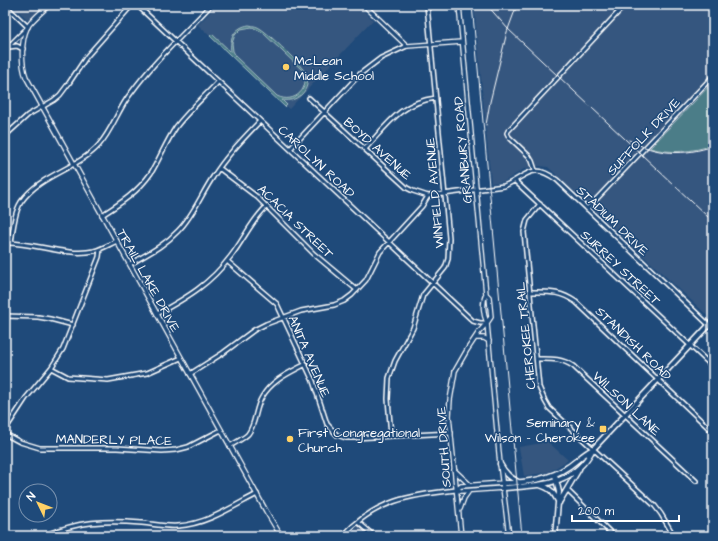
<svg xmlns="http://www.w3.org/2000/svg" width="718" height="541" viewBox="0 0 718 541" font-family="'Architects Daughter',sans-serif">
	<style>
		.built { fill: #36577f }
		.green { fill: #4c7d88; stroke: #a6bec4; fill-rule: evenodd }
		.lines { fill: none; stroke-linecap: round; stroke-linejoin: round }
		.minor-casing { stroke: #fff; stroke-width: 6 }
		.tertiary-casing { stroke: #fff; stroke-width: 6 }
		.secondary-casing { stroke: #fff; stroke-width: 7 }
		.minor { stroke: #1f4a7a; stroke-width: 3 }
		.tertiary { stroke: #1f4a7a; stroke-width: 3.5 }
		.secondary { stroke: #1f4a7a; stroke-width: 4 }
		.rail { stroke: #fff; stroke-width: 1 }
		.poi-dot { fill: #ffd166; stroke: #1f4a7a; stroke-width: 1.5 }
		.labels { text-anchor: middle; stroke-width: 3; stroke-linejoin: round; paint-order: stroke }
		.poi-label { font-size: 13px; fill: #fff; stroke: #1f4a7a; text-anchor: start }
		.street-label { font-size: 13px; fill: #fff; stroke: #1f4a7a }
	</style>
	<rect width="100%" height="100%" fill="#1f4a7a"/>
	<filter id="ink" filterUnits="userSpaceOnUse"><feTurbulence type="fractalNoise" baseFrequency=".025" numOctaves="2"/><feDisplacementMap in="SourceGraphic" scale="8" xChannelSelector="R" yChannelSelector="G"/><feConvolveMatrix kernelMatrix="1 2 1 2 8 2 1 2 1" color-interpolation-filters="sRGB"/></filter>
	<g filter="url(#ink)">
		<path class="built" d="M12 5H44L29 21Z
			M217 5H358L373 20 289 109 198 25Z
			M474 5H713V311L708 316 548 167 540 166 524 169 503 182 491 183Z
			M548 442 568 460 549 472 524 476 519 447Z
			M358 526 367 536H348Z"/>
		<path class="green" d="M249 25C254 26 257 26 261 29 269 34 303 66 306 74 309 81 307 89 302 94 296 100 289 101 282 100L287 105 285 107 210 36 212 34 231 52C229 38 235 27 249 25ZM252 27 262 32 302 70C312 87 295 105 277 96L237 58 233 51 232 43 235 35 241 29Z
			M713 82V145C692 152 671 154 650 148Z"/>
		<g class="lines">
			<g class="minor-casing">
				<path id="minor" d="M5 5 28 27 5 50
					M137 5 473 321 480 323H487
					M9 47 17 46 23 49
					M309 98 407 188 413 191 428 196 504 186C527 176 532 161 557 180L709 325
					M5 136 28 115 54 100 60 95 69 83 87 56 132 5
					M290 149 360 74 381 58 407 46
					M365 149C387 125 401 102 436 98
					M219 168 257 197 314 254 357 290
					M535 170 532 161 529 156 509 137 507 133 508 131 625 5
					M515 181 713 367
					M540 204 527 220 524 232 539 387 545 401 549 408 655 506 661 514 674 536
					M587 209 713 76
					M102 215C121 203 138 192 151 173 160 158 166 142 176 127 188 111 204 97 218 82
					M5 243C34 242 66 257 94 251 102 249 110 244 117 241
					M11 243C13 230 14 213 21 202 40 174 78 169 99 145 113 129 118 109 131 93 154 61 184 34 211 5
					M227 261 277 304 313 381 327 424 337 435 346 438H354L451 433
					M130 264C147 254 164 246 178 231 193 216 201 195 213 177 226 156 243 139 260 121
					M531 292C550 292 560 291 576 302L713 432
					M157 314C188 297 210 284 231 256 244 239 252 220 267 206
					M5 316 38 317 50 319 73 325
					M537 359C550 359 561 358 573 366L696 481
					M51 368 68 377 108 380 147 373 181 358
					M190 374 223 353 254 330 266 324 301 311 334 305 344 301 352 295 366 280 380 252 422 206 428 196
					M5 430 26 398 51 368 63 349 99 257 100 249
					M5 434 20 442 40 448H117L162 451 176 450 188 447 221 430
					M391 436 388 399 389 378 395 361 413 328 423 295 445 268 448 259 449 238 427 5
					M230 446C236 442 243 439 248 434 256 424 255 408 262 397 272 380 289 373 306 364
					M567 490 614 536
					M358 522 374 536
					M43 536C79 521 104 520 142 523 154 524 166 527 178 526 207 524 232 507 257 494
					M343 536C375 500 411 495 456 490"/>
			</g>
			<g class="tertiary-casing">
				<path id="tertiary" d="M49 5C43 11 30 21 27 28 21 41 21 64 26 77L266 511 281 536
					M364 5 407 46 462 42
					M459 5 486 294C482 302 483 314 487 323L500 464 509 536
					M476 338H484L489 341
					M454 470 470 485
					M456 490 461 486 503 483
					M456 490 461 491 504 488
					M460 509 464 498 469 491
					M461 536 449 416 450 400 455 371 467 350 479 332 487 323 491 317 489 297 486 294"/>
			</g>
			<g class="secondary-casing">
				<path id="secondary" d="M500 464C505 474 511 478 520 483
					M555 475 559 492 555 536
					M503 483C525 483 549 480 568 467 577 461 583 454 593 449L713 321
					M540 485C552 489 553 492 559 503
					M504 488C540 485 574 486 593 449
					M560 501 579 469"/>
			</g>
			<use href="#minor" class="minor"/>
			<use href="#tertiary" class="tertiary"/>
			<use href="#secondary" class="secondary"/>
			<path class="rail" d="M472 5 522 536
				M487 5 508 29 708 217
				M486 125 490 102 507 32 517 5
				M629 140C656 155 685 156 713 146"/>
		</g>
	</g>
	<g class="poi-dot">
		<circle cx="286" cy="67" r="4"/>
		<rect x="599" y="425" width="8" height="8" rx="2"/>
		<circle cx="290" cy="439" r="4"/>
	</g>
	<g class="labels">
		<g class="poi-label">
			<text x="294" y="65">McLean<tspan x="294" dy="15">Middle School</tspan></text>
			<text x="595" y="427" text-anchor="end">Seminary &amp;<tspan x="595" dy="15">Wilson - Cherokee</tspan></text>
			<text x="298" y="437">First Congregational<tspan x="298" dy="15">Church</tspan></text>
		</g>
		<g class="street-label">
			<text transform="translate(643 136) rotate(-47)" y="5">SUFFOLK DRIVE</text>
			<text transform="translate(378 148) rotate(42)" y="5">BOYD AVENUE</text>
			<text transform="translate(462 150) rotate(-95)" y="5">GRANBURY ROAD</text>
			<text transform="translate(317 161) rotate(43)" y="5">CAROLYN ROAD</text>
			<text transform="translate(434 193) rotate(-95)" y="5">WINFIELD AVENUE</text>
			<text transform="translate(613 220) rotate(44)" y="5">STADIUM DRIVE</text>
			<text transform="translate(296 221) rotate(44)" y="5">ACACIA STREET</text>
			<text transform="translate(621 267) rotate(43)" y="5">SURREY STREET</text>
			<text transform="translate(149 280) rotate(61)" y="5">TRAIL LAKE DRIVE</text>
			<text transform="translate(525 336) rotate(-96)" y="5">CHEROKEE TRAIL</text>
			<text transform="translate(634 343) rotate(44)" y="5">STANDISH ROAD</text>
			<text transform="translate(310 356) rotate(67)" y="5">ANITA AVENUE</text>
			<text transform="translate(627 403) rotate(43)" y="5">WILSON LANE</text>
			<text transform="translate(114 439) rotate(1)" y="5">MANDERLY PLACE</text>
			<text transform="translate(443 447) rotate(-94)" y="5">SOUTH DRIVE</text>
		</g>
	</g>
	<rect width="718" height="541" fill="none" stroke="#1f4a7a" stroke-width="20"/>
	<rect x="10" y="10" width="698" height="521" fill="none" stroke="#fff" stroke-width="1.5" filter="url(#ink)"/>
	<g transform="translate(38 503) rotate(313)"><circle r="19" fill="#1f4a7a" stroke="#7992af"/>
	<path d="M0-3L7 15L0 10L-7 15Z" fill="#ffd166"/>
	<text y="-6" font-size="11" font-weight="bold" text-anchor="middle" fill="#ffffff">N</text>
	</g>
	<path d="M572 515v6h107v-6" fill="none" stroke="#ffffff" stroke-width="2"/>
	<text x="578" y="515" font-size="12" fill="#ffffff" stroke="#1f4a7a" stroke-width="3" paint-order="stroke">200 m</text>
</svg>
